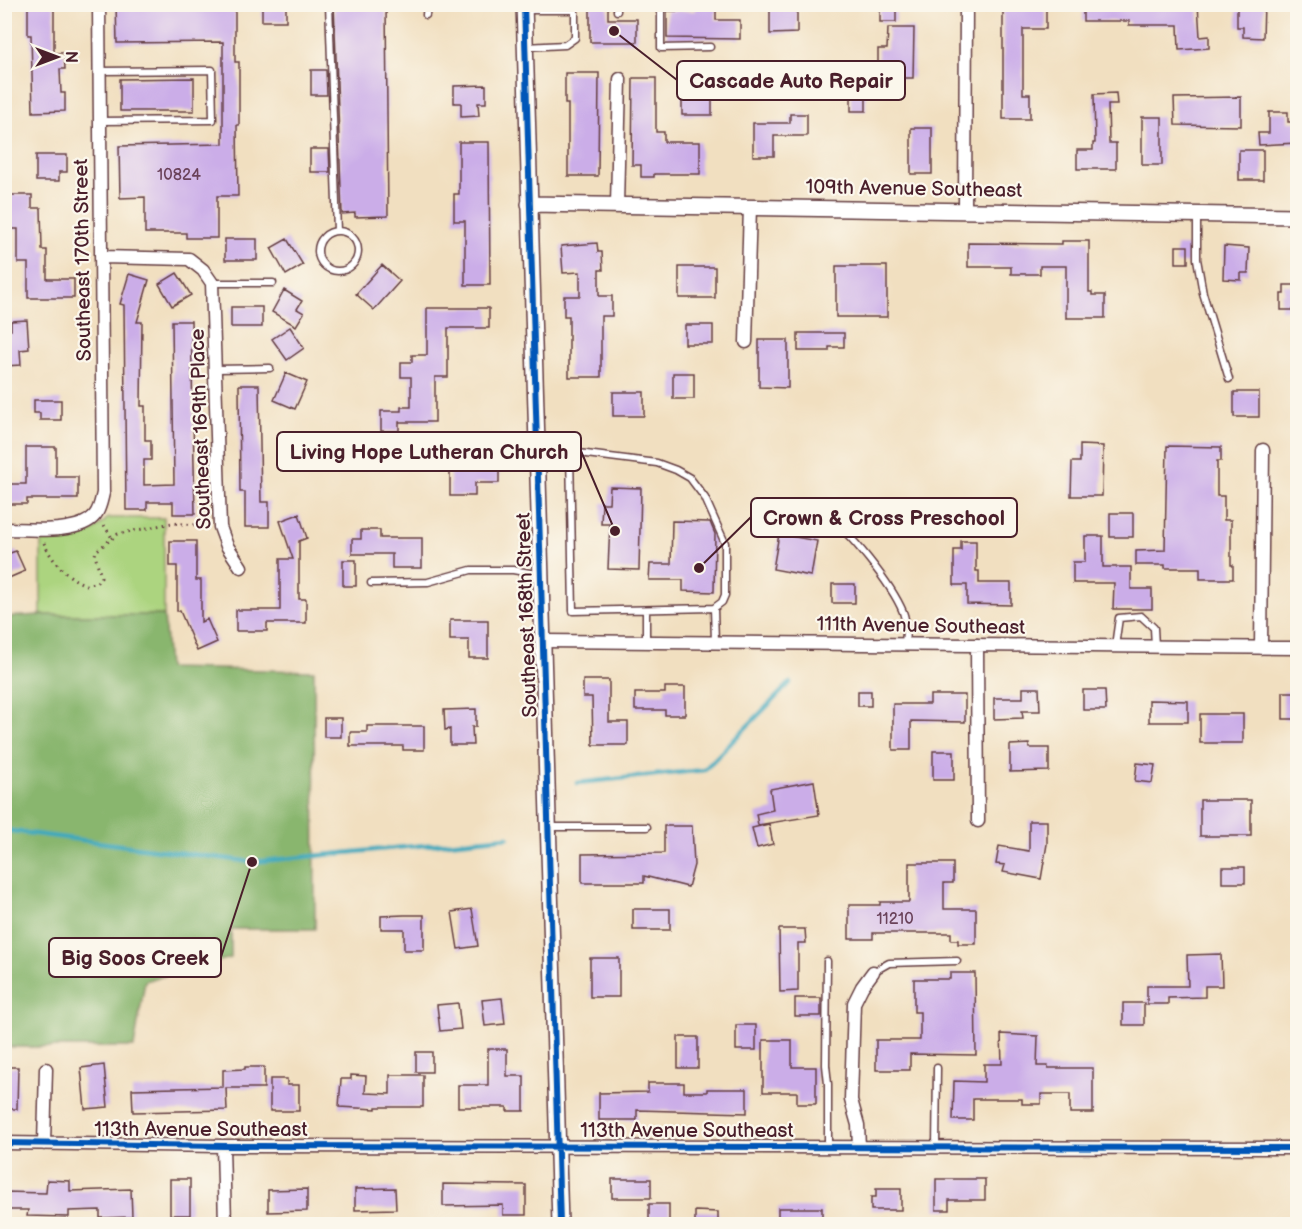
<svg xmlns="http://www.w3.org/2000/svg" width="1302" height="1229" viewBox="0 0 1302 1229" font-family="'Balsamiq Sans',sans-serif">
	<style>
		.green { fill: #acd47f; stroke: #7b7a55; stroke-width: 1.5 }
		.forest { fill: #89b66e; stroke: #6a6a4c; stroke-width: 1.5 }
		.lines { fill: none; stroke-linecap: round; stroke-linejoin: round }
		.stream { stroke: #3ea9bd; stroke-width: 4.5 }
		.building { fill: #cbade8 }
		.service-casing { stroke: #633c41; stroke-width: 9 }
		.minor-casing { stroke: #633c41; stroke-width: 15 }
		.tertiary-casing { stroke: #633c41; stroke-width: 18 }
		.path { stroke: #633c41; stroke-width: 3; stroke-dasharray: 1.5 4.5; stroke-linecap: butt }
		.service { stroke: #fff; stroke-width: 6 }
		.minor { stroke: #fff; stroke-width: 12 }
		.tertiary { stroke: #fff; stroke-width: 15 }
		.cycleway-casing { stroke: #fbf7ec; stroke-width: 10 }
		.cycleway { stroke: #0057b8; stroke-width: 6 }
		.labels { text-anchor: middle; stroke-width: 4.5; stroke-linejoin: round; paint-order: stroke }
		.number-label { font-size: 16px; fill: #6a425a }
		.street-label { font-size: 20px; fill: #4a1f2b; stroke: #fbf7ec }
		.leader { fill: none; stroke: #4a1f2b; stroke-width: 2 }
		.callout-dot { fill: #4a1f2b; stroke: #fbf7ec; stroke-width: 2 }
		.callout { fill: #fbf7ec; stroke: #4a1f2b; stroke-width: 2 }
		.callout-label { font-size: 21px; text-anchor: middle; font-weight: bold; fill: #4a1f2b }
	</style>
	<rect width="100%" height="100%" fill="#fbf7ec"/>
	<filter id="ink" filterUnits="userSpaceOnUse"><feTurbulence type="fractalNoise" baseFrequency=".0167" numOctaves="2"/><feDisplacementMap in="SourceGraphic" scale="12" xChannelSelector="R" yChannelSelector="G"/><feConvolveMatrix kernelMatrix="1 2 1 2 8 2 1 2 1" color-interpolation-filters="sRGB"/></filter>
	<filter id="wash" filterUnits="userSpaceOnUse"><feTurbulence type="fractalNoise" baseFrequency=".008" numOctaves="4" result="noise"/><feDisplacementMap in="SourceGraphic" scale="24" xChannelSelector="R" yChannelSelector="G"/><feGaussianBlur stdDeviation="1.35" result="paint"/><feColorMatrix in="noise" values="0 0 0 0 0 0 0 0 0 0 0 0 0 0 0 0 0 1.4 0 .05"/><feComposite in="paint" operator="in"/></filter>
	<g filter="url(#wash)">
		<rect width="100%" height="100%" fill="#f1dfc0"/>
		<path class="green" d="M108 518H164V615H41V541C73 541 84 542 108 518Z"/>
		<path class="forest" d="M41 615H164L168 668 314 671 315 929H231V958L145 981 134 1047H5V617Z"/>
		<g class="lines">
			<path class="stream" d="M577 783 704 770 790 683
				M4 830 252 862 508 837"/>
		</g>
		<g id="blocks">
			<path class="building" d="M28 4H54V53H64L65 69H60L61 93H65V111L33 112 31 35H28Z
				M116 4H235V62H239V125H237L238 196H217V238H186V233H145V197L120 198 119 146 223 144V42L117 43Z
				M262 4H286V21H262Z
				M334 4H386L388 216 355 217V213L342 214Z
				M590 4H608V19H637V42H590Z
				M695 4H716V20H740V39L667 38V11H695Z
				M770 4H797V33L770 34Z
				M880 4H896V22H880Z
				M1046 4V29H1023V94H1030V119H1003V5Z
				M1083 4H1198L1200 37 1209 36V48L1179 50 1178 25H1129V21H1083Z
				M1237 4H1264L1263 38 1243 37V27H1237Z
				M888 28H914L913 78H878V49H887Z
				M311 70H326L327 95H311Z
				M851 71H866V111H851Z
				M565 73H599L598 176H568V104H565Z
				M194 78V111H120V79Z
				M633 78H656V132H664V142H700V174H654V177H641V165H632Z
				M682 82H712V115H682Z
				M486 85V103H478L479 116 461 117V103H454V86Z
				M1116 93 1117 105H1108L1109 143H1116V169H1077V150H1093V143H1095L1094 94Z
				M1241 97V126L1175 125 1174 98Z
				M1269 112H1288V122H1297V143L1259 145 1258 133H1269Z
				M790 114H807V136H774V156H753V123H790Z
				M1142 117H1162V165H1142Z
				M911 128H932V174H911Z
				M459 142H489L490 285H465V221H454V194H459Z
				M310 149H329L330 172H310Z
				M1239 150H1263V180H1239Z
				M36 155H67V172H59V181H36Z
				M4 195H32V208H41L42 250H47V279H74V298H28V263H18V229H11V217H4Z
				M225 239H257V260H225Z
				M287 239 303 265 286 275 271 248Z
				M1062 241H1089V292H1092V295H1105V318H1066V266H1040V274H1011V267H968V243L1062 244Z
				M597 243 598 252H602L603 270H599V296H612V316H601V377H569V316H564V296H580V272L563 273 561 246Z
				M1176 246H1188V263H1176Z
				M1224 246 1249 248 1248 273H1241V280L1223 279Z
				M382 265 400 281 374 310 356 294Z
				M836 266H887V317H836Z
				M679 267H715V298H679Z
				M177 273 191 295 172 306 159 284Z
				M129 274 149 280 137 322H142L141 406H145V440H151V460H144V485L174 484 172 321H191L195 514H173V502H147V510H126L124 305 120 304Z
				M1284 285H1298V310H1281V294H1284Z
				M284 290 302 301 297 309 304 313 296 326 272 312Z
				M231 307H262V327H231Z
				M427 308H489V328H448V377H435V422H399V431H381V411H401V407H411V377H401V362H412V355H427Z
				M27 320 29 349 20 350 21 365 4 366V330H11V321Z
				M685 325H713V344H685Z
				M290 327 304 348 287 360 272 339Z
				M798 333H844V347H829V351H798Z
				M759 340H788V388L759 387Z
				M286 373 307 382 295 409 274 400Z
				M673 373H694V399H673Z
				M239 385H259L261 502H269V527H245V492H240Z
				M613 392H644V416H613Z
				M1234 392H1259V417H1234Z
				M34 400H61V420H40V413H34Z
				M1080 445 1103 446 1102 496H1071L1072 462H1080Z
				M1167 446 1221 447V461H1217V496H1224V520H1231V565H1233V579H1200V568H1165V565H1136V551L1165 550Z
				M26 447H56V477H78V499H27V504H4V484H26Z
				M450 452H499V483H475V496H450Z
				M610 487 641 488 639 570 608 569 610 524H601L602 503H609Z
				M1110 513H1133V537H1110Z
				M299 514 307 538 299 541V599H306V623H267V631H236V610H280V559H293L280 521Z
				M672 521 710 522 715 534 714 592 683 591V580H649L650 564H671Z
				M361 530H380V538H422V568H392V554H352V539H361Z
				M779 534 817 541 811 576 773 569Z
				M1085 536H1103V567H1131V589H1152V609H1113L1114 583H1073V562H1085Z
				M170 541H196V580H201V622L207 619 217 642 197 651 180 611H177V566H170Z
				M961 541H976V571H979V583H1011V605L967 604V585H954V550H961Z
				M16 551 25 571 4 580V555Z
				M343 560H356V586H343Z
				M832 584H855V603H832Z
				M450 620H488V658H469V640H450Z
				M583 680H609V722H628V745H593L592 697H583Z
				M665 687H685V715H665V710H635V693H665Z
				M1023 688H1039L1040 711H1022L1023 718 994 719V698H1023Z
				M1083 690H1105L1106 710H1083Z
				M858 691H871V706H858Z
				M1283 692H1298V719H1283Z
				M930 695H965V722L911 721V750H893V704H930Z
				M1149 700 1188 701V722H1149Z
				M476 709V727H472L473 745H450V729L445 730 444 710Z
				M1200 714H1243V743H1200Z
				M324 718H341V737H324Z
				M367 726H424V750H403V746H350V732H367Z
				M1029 744V748H1049V771L1010 772V745Z
				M933 751H954V780H933Z
				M1137 763 1155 765 1152 783 1135 781Z
				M814 781 819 815 758 825 756 814 773 810 770 789Z
				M1200 800H1251V836H1200Z
				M1029 821H1047V844L1041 879 1003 872 1005 865 996 864 999 846 1029 851Z
				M769 824 773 844 757 848 752 828Z
				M664 826H692L694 865 688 887 644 876V883H582V854L664 853Z
				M909 863H953V883H944V909H976V944H958V940H951V933H873V939H849V905H880V902H909Z
				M1222 867H1245V883H1222Z
				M472 909 478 946 458 949 452 912Z
				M633 909H670V930H633Z
				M404 915H424V950H404V929H381V916Z
				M779 929H805L806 943H798V991L780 992Z
				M1221 954 1222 986H1205V997L1168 998V1004H1147V986H1188L1187 955Z
				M590 958H619V997H590Z
				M950 973H975L976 1055 910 1054V1070H876V1040H920V1012H914V979H950Z
				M502 998 505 1024 485 1026 482 1000Z
				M795 998H821V1016H795Z
				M458 1003 461 1029 440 1031 437 1005Z
				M1123 1003H1144V1025H1123Z
				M736 1025H756V1050H736Z
				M1001 1034 1038 1036 1037 1066H1048V1068H1093V1113H1070V1094H1041V1104H1022V1099H973V1120H953L954 1081 984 1082V1064H1002Z
				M678 1037H698V1068H678Z
				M763 1040H792V1067H816V1104H797V1092H763Z
				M488 1049H507V1076H524V1111H507V1107H458V1085H488Z
				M416 1052H432V1072H416Z
				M104 1065 108 1107 85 1109 81 1068Z
				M4 1067H18L17 1109H4Z
				M245 1067H264V1088H226L227 1110 133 1112 132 1089 223 1087V1070L245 1069Z
				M351 1075 366 1076 365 1093 390 1094V1075H423V1107H376V1109L339 1107 341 1079H351Z
				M270 1079H287V1085H299V1111H270Z
				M648 1083H684V1092H707V1089H747V1113L637 1110V1120H599V1093L648 1092Z
				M170 1179H190V1215H170Z
				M612 1179H651V1198H612Z
				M936 1179H985V1200H949V1210H936Z
				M47 1180 70 1181V1191L131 1189 132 1217 100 1218V1210L69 1211V1217L27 1216 28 1210H4V1192L46 1193Z
				M443 1184 526 1185V1215H503V1205L443 1206Z
				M395 1188 396 1209 355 1210V1189Z
				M307 1189V1211L268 1212V1190Z
				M876 1189H901V1210H871V1197H876Z
				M649 1204H669V1222H649Z
				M778 1208H822V1224H778Z
				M695 1211 718 1212V1224H695Z"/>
		</g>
	</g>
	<g filter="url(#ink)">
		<use href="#blocks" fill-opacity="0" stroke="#633c41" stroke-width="1.5"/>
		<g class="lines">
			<g class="service-casing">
				<path id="service" d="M329 4 337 231
					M617 4V11
					M661 4V48L710 47
					M524 10H575V4
					M426 15 427 4
					M525 47 565 45 575 38V10
					M100 71 212 70 213 120 100 121
					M1197 215V259L1203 293 1229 379
					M318 251a20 20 0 1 1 40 0a20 20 0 1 1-40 0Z
					M212 283H273
					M216 369 270 368
					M539 448 657 463 676 470 690 478 705 498 725 543V595L722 602 714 608
					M570 452 573 611 714 608 715 642
					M811 509C815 511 820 512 824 514 848 529 892 585 903 612 907 622 906 633 905 644
					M371 583 428 582 471 570H513L541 575
					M646 610V642
					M1115 646 1119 618 1141 616 1154 628 1155 646
					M550 827H647
					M827 961 826 1065 828 1084V1147
					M873 972 889 963 957 961
					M936 1147 937 1068"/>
			</g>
			<g class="minor-casing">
				<path id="minor" d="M617 205 620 79
					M965 210 966 4
					M102 257 189 259 203 270 212 283 220 527 227 546 241 567
					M746 342 750 207
					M4 529C28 529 79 535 95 515 100 509 101 501 103 493L99 4
					M543 641 1298 648
					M977 645 978 821
					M1261 648 1263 450
					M4 1143 223 1146 1298 1148
					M44 1144 46 1069
					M223 1146 225 1224
					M859 1147 858 1125 851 1100 854 1003 862 987 873 972"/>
			</g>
			<g class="tertiary-casing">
				<path id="tertiary" d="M524 4 560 1224
					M529 204 1298 216"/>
			</g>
			<path class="path" d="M104 525 112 538
				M44 543C52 561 66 577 86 585L97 582 101 577 95 555 96 551 118 534 172 523 209 526"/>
			<use href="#service" class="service"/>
			<use href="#minor" class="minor"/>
			<use href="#tertiary" class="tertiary"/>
			<g class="cycleway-casing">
				<path id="cycleway" d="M524 4 560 1224
					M4 1143 223 1146 1298 1148"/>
			</g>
			<use href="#cycleway" class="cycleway"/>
		</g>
	</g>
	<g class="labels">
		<g class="number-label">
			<text x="179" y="180">10824</text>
			<text x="895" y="924">11210</text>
		</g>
		<g class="street-label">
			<text transform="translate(914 188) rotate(1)" y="7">109th Avenue Southeast</text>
			<text transform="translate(82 260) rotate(-91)" y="7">Southeast 170th Street</text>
			<text transform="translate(200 429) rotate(-92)" y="7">Southeast 169th Place</text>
			<text transform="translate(526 615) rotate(-92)" y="7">Southeast 168th Street</text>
			<text transform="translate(921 625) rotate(1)" y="7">111th Avenue Southeast</text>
			<text x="201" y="1136">113th Avenue Southeast</text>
			<text x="687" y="1137">113th Avenue Southeast</text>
		</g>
	</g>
	<path class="leader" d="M614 31L677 80M615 531L581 451M699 568L751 517M252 862L221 957"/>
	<g class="callout-dot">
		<circle cx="614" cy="31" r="6"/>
		<circle cx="615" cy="531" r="6"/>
		<circle cx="699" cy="568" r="6"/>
		<circle cx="252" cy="862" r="6"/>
	</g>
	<g class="callout">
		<rect x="677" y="61" width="228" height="39" rx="6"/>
		<rect x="277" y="432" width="304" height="39" rx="6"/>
		<rect x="751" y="498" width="266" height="39" rx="6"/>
		<rect x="49" y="938" width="172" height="39" rx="6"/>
	</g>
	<g class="callout-label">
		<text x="791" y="88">Cascade Auto Repair</text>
		<text x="429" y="459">Living Hope Lutheran Church</text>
		<text x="884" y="525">Crown &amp; Cross Preschool</text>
		<text x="135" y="965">Big Soos Creek</text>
	</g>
	<rect width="1302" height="1229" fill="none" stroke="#fbf7ec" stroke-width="24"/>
	<g transform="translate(57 57) rotate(90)" stroke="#fbf7ec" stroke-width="4.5" paint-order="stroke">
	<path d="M0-4.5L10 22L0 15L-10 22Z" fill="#4a1f2b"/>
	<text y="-9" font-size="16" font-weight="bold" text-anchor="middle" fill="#4a1f2b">N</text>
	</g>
</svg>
